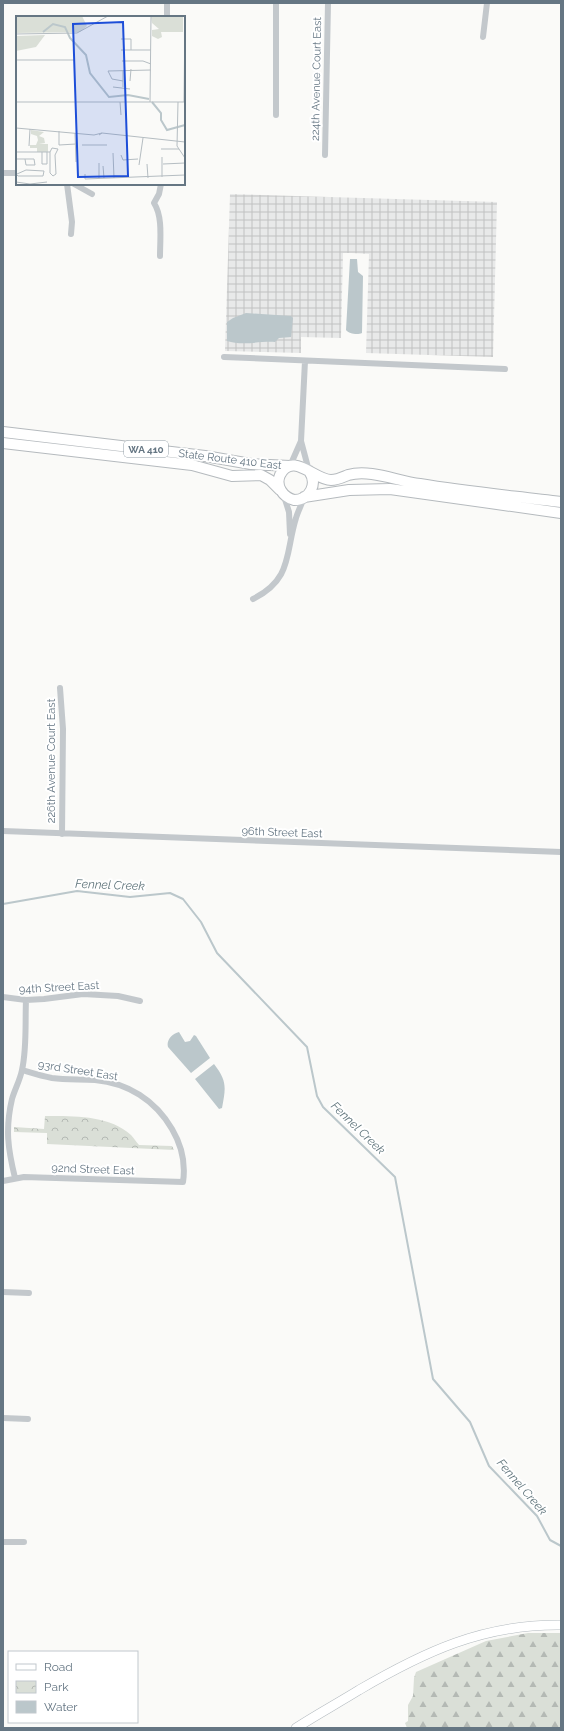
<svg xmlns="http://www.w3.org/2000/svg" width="564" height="1731" viewBox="0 0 564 1731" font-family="Raleway,sans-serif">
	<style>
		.industrial { fill: url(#industrial-grid) }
		.forest { fill: url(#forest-firs) }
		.park { fill: url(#park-crowns) }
		.water { fill: #bbc7cb }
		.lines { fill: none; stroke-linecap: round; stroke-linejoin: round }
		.stream { stroke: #bbc7cb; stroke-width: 2 }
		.secondary-casing { stroke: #b3babf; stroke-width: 10 }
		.primary-casing { stroke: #b5babe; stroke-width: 12 }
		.street { stroke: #c3c8cc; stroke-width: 6 }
		.secondary { stroke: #fff; stroke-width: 9 }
		.primary { stroke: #fff; stroke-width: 10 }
		.labels { text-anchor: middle; stroke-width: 4; stroke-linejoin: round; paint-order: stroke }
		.shield { fill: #fff; stroke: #939fa8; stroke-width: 1 }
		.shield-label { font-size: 10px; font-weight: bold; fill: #657683 }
		.street-label { font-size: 11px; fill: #657683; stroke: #fff }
		.water-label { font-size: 12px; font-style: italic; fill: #60757c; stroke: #fff }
		.inset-river { fill: none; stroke: #bbc7cb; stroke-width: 2 }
		.inset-road { fill: none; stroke: #b5bdc2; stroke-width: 1 }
		.view { fill: #1d4ed8; fill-opacity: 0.15; stroke: #1d4ed8; stroke-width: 2 }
		.inset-edge { fill: none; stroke: #657683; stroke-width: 2 }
	</style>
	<defs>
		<pattern id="industrial-grid" width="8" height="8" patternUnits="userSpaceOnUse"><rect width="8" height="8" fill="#e8e9e9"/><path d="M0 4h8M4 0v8" fill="none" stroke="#c0c1c2"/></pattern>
		<pattern id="forest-firs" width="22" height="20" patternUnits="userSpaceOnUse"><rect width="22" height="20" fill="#dadfd7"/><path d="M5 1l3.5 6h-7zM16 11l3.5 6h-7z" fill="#b4b9b4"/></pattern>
		<pattern id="park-crowns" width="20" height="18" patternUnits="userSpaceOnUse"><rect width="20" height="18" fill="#dadfd7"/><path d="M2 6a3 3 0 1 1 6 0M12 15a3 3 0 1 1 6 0" fill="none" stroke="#b4b9b4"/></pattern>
	</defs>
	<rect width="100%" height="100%" fill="#fafaf8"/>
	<path class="industrial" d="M230 194 497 202 493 357 366 353 369 254 351 253H343L341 338 301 337V353L225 351Z"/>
	<path class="forest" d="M528 1633H561V1728H407L405 1723 408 1721V1705L413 1696 414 1678 416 1672 486 1641Z"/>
	<path class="park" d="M45 1116C73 1116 109 1115 131 1135 134 1138 136 1142 139 1145L172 1146 174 1150 47 1144V1133L14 1132V1127L44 1129Z"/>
	<path class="water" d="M350 259H357L358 272 363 276 362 333C358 335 349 334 346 330Z
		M246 313 291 316 293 318 291 337 279 338 275 342C260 341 242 346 227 341V322L233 318Z
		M179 1032 185 1042 190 1041 194 1035 196 1036 210 1058 191 1073 168 1047C166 1040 172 1034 179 1032Z
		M214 1064C227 1081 226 1087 222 1108L219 1109 195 1079Z"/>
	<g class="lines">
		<path class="stream" d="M3 904 77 891 130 897 170 893 183 899 201 922 217 953 307 1047 317 1096 323 1107 395 1177 433 1379 470 1422 489 1466 537 1516 550 1540 561 1546"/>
		<g class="secondary-casing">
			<path id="secondary" d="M296 1728C316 1715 338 1703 359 1690 424 1652 483 1624 561 1625"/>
		</g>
		<g class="primary-casing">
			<path id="primary" d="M3 432 205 456 251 464 290 466
				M3 443 192 465 232 476 261 475 270 480 280 490
				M309 471C318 484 310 500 294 500 283 497 275 486 280 475 292 451 315 480 331 480 337 480 343 477 348 475 355 473 365 473 372 474 388 476 404 482 420 484 467 492 514 496 561 502
				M304 497 349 490 390 489 561 513"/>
		</g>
		<path class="street" d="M167 17V3
			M483 37 487 3
			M276 115V3
			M325 155 328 3
			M3 173H17
			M67 184 72 222 71 234
			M74 184 92 194
			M160 256C160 239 163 217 154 203L159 194 161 184
			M224 357 505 369
			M301 441 305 361
			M290 466 301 441 309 471
			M284 496 289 512 290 534
			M253 599C293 579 285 553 296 518 298 511 302 504 304 497
			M60 688 63 729 62 834
			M3 831 561 852
			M3 997 26 1000 44 999 83 994 118 996 140 1001
			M15 1178C8 1149 5 1129 12 1099 15 1089 20 1080 22 1070 27 1048 25 1023 26 1000
			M3 1181 24 1177 183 1182C186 1162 182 1146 172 1129 155 1100 128 1083 95 1080 80 1079 66 1080 52 1078 41 1076 32 1073 22 1070
			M3 1292 29 1293
			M3 1418 28 1419
			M3 1542H24"/>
		<use href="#secondary" class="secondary"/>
		<use href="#primary" class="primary"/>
	</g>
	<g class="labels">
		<rect class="shield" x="124" y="441" width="44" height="16" rx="3"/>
		<g class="shield-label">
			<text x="146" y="453">WA 410</text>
		</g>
		<g class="street-label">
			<text transform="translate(316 79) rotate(-89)" y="4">224th Avenue Court East</text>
			<text transform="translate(230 459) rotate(7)" y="4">State Route 410 East</text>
			<text transform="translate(51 761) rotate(-90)" y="4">226th Avenue Court East</text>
			<text transform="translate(282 832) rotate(2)" y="4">96th Street East</text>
			<text transform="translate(59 987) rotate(-3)" y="4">94th Street East</text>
			<text transform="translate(78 1070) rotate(9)" y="4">93rd Street East</text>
			<text transform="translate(93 1169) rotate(2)" y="4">92nd Street East</text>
		</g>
		<g class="water-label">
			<text transform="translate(110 885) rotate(2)" y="4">Fennel Creek</text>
			<text transform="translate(358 1128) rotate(44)" y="4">Fennel Creek</text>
			<text transform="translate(522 1487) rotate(49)" y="4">Fennel Creek</text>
		</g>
	</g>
	<g transform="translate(16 16)">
		<rect width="169" height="169" fill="#fafaf8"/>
		<path d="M0 0H66L71 10 64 16 0 17ZM135 0H167V16H145L146 21 142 23 136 20V14L143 13 136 7ZM29 19 20 31 0 35V20ZM15 114 28 116 23 120 28 122 29 127 23 128H32V136H21V132H14V129H20L22 124 21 120 15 118Z" fill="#dadfd7"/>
		<path class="inset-river" d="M27 16 37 8 49 11 54 22 70 39 74 57 93 81 112 79 133 83M136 86 145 97V104L151 114 169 109"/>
		<path class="inset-road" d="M0 18 61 17 92 0M105 23H115V34M105 34H135M0 44H58M106 45H127L135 48M107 65 96 63 92 55 135 54M114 65 115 53M97 71 114 73M107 71V55M0 86H169M104 86 105 99M134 86 135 0M162 86 161 130 169 142M168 86 169 0M0 112 78 119 86 117 83 119M43 115V129L60 128M59 117 60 146M86 117 169 126M66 129H91M13 130 14 113M36 132 42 133 39 139 40 158 37 160 34 157V136ZM145 133H163M0 136H34M26 136V148H31V136M97 137 98 162M105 139 107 144 122 143M0 143H18L19 149H10L9 143M83 147V162M131 148 132 162M147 148 169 147M123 149 127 122M87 150 88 162M0 158 2 160H27L28 155 10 154 1 158M69 158V163L169 159M146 161V141M0 166 14 168 31 166"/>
		<path class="view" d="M107 6 112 160 62 161 57 8Z"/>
		<rect width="169" height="169" class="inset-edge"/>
	</g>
	<rect width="564" height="1731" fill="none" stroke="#657683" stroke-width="8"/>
	<rect x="8" y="1651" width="130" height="72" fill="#ffffff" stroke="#c1c8cd"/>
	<rect x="16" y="1664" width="20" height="6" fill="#ffffff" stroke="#c1c8cd"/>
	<text x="44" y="1671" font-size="12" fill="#657683">Road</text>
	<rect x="16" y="1681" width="20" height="12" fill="url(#park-crowns)" stroke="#c1c8cd"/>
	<text x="44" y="1691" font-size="12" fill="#657683">Park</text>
	<rect x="16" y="1701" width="20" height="12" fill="#bbc7cb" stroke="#c1c8cd"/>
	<text x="44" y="1711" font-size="12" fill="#657683">Water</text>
</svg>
